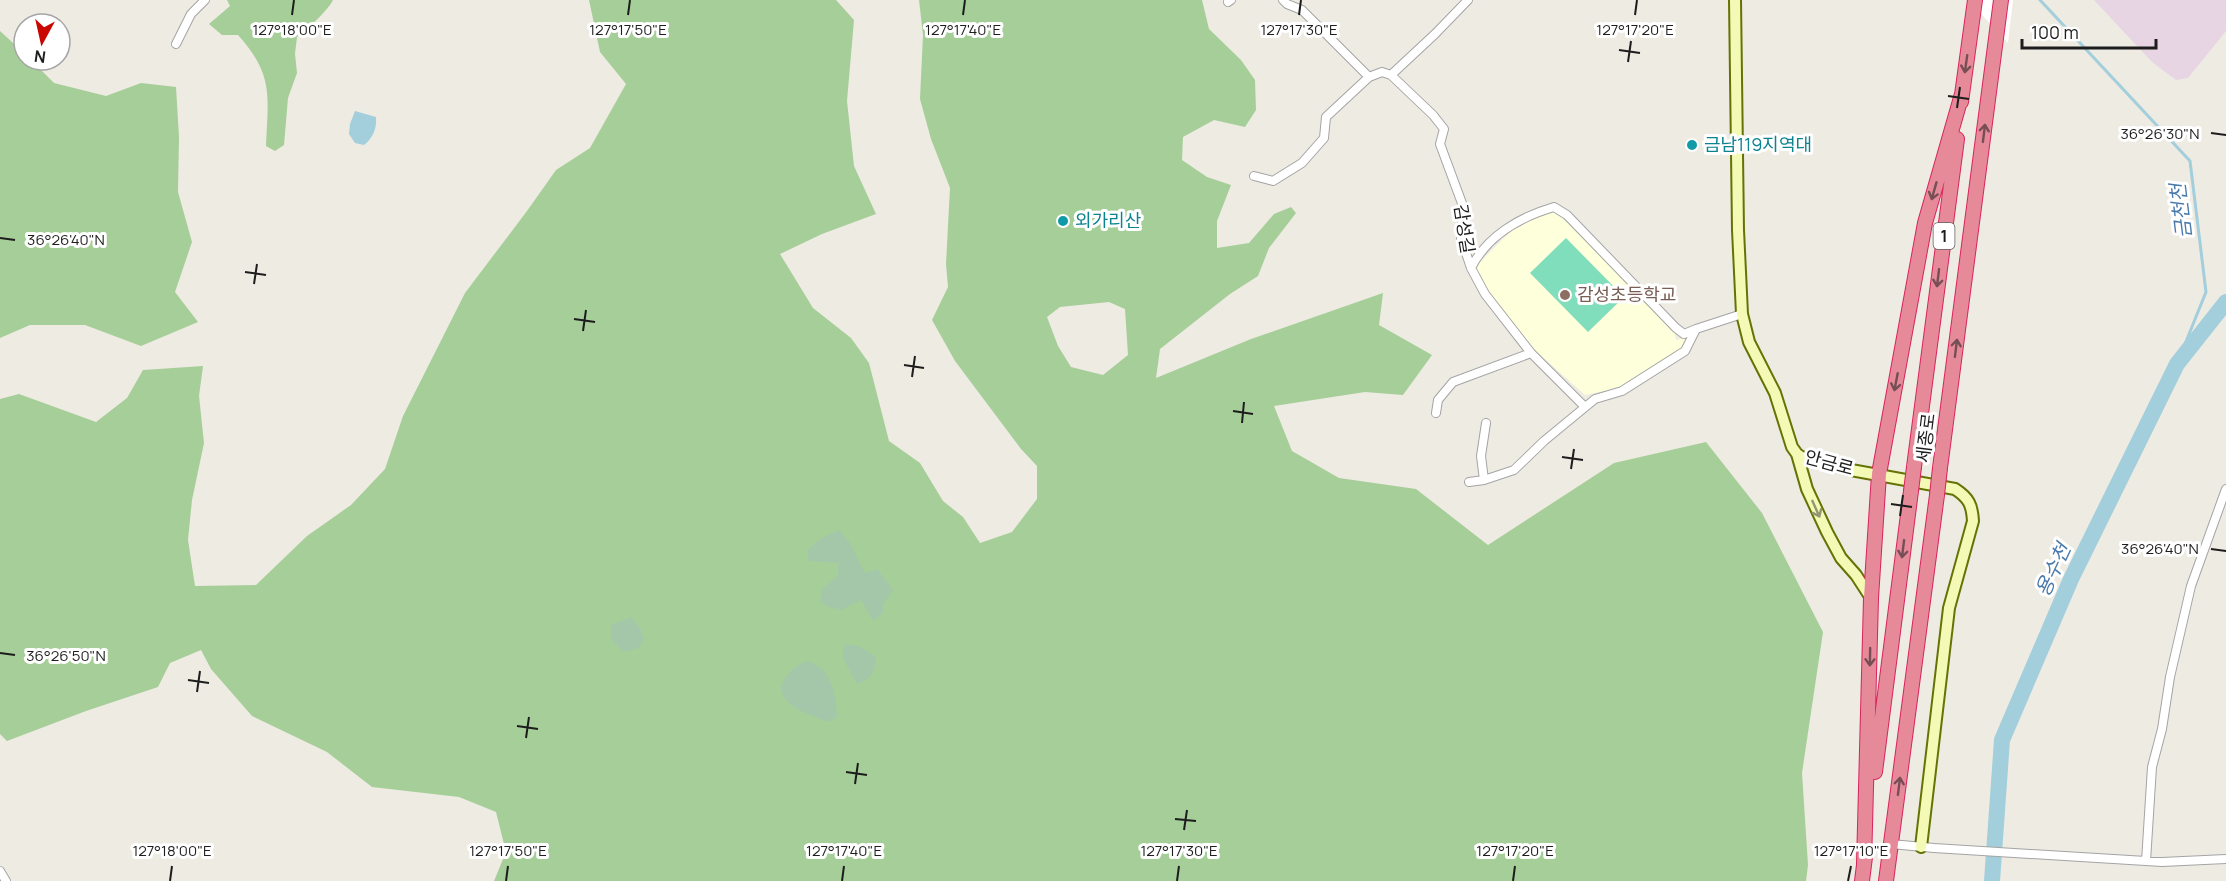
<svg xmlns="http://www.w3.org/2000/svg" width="2226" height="881" viewBox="0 0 2226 881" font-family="Manrope,'Noto Sans KR',sans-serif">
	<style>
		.industrial { fill: #e7d5e3 }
		.education { fill: #feffdb }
		.forest { fill: #a6ce98; fill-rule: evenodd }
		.cemetery { fill: #a4c7aa }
		.pitch { fill: #81debc }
		.water { fill: #a3cedc }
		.pier { fill: #fff }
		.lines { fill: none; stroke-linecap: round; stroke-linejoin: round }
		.stream { stroke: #a3cedc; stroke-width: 3 }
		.river { stroke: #a3cedc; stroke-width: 16 }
		.street-casing { stroke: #a4a4a4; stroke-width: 10 }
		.secondary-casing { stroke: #657305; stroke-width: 14 }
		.highway-casing { stroke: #d8245d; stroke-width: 16 }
		.street { stroke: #fff; stroke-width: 8 }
		.secondary { stroke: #f4f9b6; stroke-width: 10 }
		.highway { stroke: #e68a99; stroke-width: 14 }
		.highway-bridge-casing { stroke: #d8245d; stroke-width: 16; stroke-linecap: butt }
		.highway-bridge { stroke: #e68a99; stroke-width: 14 }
		.oneway { stroke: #774e55 }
		.oneway2 { stroke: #939671 }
		.ticks { fill: none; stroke: #1d1d1d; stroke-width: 2 }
		.culture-dot { fill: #0f9aa8; stroke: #fff; stroke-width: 2 }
		.education-dot { fill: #8d6e63; stroke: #fff; stroke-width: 2 }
		.labels { text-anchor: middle; stroke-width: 6; stroke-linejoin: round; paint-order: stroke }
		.shield { fill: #fff; stroke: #616161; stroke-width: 1.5 }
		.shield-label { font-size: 16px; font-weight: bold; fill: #1d1d1d }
		.culture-label { font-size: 18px; fill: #0d838f; stroke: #fff; text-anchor: start }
		.street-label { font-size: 18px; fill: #1d1d1d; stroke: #fff }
		.education-label { font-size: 18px; fill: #785e54; stroke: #fff; text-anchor: start }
		.water-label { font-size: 20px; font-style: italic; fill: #4a79ac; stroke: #fff }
		.ticks-label { font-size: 15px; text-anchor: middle; fill: #1d1d1d; stroke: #fff; stroke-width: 6; stroke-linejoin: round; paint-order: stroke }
	</style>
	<rect width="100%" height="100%" fill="#eeebe3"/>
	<path class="industrial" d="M2094,0H2226V31L2188,78L2176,80L2152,62Z"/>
	<path class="education" d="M1551,212L1557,213L1674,328L1676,340L1686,338L1687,344L1683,350L1623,387L1585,395L1536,351L1483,287L1474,268L1510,232L1535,218Z"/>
	<path class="forest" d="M227,0H333C327,12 308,28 297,37L295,54L297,73L288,98L284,145L275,151L266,146C268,96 274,75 238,35H222L209,24L230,6Z
		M589,0H836L854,20L847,101L854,166L876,214L822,234L780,254L813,308L851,338L869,363L889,441L920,463L943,501L963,517L980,543L1012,532L1037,499V466L1021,449L955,361L932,320L948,287L946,264L950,188L931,139L920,99L923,35L919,0H1202L1209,29L1241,60L1255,80L1256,110L1245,127L1214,120L1183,137L1182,160L1207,177L1231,185L1217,221V248L1249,243L1274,214L1291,207L1296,213L1269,248L1258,276L1230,294L1160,349L1156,378L1251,339L1383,293L1379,325L1432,355L1403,395L1365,392L1274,406L1292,451L1339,478L1416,489L1488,545L1614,463L1706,442L1762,513L1823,632L1802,773L1808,865L1806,881H494L506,852L496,812L459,797L372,787L327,752L252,716L211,669L201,650L170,663L158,687L86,711L7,741L0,734V399L19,394L96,422L127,398L143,370L203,366L199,396L204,443L192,500L188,540L195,586L256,585L307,536L351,505L385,469L403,416L465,293L527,211L556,170L590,148L626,84L600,52ZM1109,302L1125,309L1128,355L1103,375L1071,367L1058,346L1047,317L1060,307Z
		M0,31L24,53V60H31L54,83L106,96L141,83L176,87L179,137L178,192L192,242L175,292L198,322L141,346L85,325H30L0,338Z"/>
	<path class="cemetery" d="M838,530C852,540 856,558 865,573L877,569L893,590L883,604V613L873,621L861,600L842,610L828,607L820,600L822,589L838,576V563L809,561L807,551L819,540Z
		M631,617L640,628L644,639L639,648L623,652L611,639V625Z
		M846,644L859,646L876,657C875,673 872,678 857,684L844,660L843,649Z
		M806,661C832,667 836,694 837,717L830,722C816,718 797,711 787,701C772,685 792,667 806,661Z"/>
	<path class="pitch" d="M1566,238L1624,297L1588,332L1530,273Z"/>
	<path class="water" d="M355,111L376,117C377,128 373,138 364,145L355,143L349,134L350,124Z"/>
	<path class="pier" d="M1968,0H2013L2008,43L1997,31Z"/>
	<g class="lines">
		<path class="stream" d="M2040,0L2190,161L2206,292L2177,364"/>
		<path class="river" d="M1992,881L2002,740L2071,579L2177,364L2226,302"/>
		<g class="street-casing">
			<path id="street" d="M1283,0L1287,4L1302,10L1369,77L1382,72L1391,75L1433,115L1444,129L1440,144L1463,206L1461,238L1471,268L1485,294L1531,353L1585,407
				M1228,2L1231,0
				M176,44L191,14L205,0
				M1391,75L1435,34L1468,0
				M1254,176L1273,181L1302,163L1324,138L1326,117L1369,77
				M1471,268C1487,236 1520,217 1554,207L1567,215L1676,328L1684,334L1696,329
				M1436,413L1438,400L1453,382L1531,353
				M1484,480L1481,456L1486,423
				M1469,482L1484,480L1514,470L1544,441L1595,399L1622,391L1685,351L1696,329L1742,314
				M1891,844L1934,848L2162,862L2226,859
				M2146,861L2152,767L2162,729L2170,677L2191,586L2226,489
				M0,871L6,881"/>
		</g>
		<g class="secondary-casing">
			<path id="secondary" d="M1735,0L1738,230L1742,314L1749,342L1775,393L1792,447L1797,454L1803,458L1851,470L1955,489C1969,498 1972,505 1973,521L1949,608L1921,847
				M1797,454L1807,489L1827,532L1841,558L1856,575L1871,598"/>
		</g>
		<g class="highway-casing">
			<path id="highway" d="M1961,102L1975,0
				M1914,467L1957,139
				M1940,468L2001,0
				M1875,772L1911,491
				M1864,864L1871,598L1879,474L1925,223L1962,94
				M1862,881L1865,857
				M1886,881L1937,495"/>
		</g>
		<use href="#street" class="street"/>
		<use href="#secondary" class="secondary"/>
		<use href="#highway" class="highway"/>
		<g class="highway-bridge-casing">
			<path id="highway-bridge" d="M1911,491L1914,467
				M1937,495L1940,468"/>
		</g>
		<use href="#highway-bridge" class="highway-bridge"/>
	</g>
	<defs><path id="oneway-shaft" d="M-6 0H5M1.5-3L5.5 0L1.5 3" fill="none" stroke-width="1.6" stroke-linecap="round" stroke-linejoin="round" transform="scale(1.5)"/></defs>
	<g class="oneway">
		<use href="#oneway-shaft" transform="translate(1966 64) rotate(98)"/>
		<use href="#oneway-shaft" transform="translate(1984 133) rotate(-83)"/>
		<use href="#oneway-shaft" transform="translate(1934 191) rotate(106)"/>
		<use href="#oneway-shaft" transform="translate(1938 278) rotate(97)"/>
		<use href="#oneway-shaft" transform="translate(1956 348) rotate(-83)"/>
		<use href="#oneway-shaft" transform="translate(1896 382) rotate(101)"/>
		<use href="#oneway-shaft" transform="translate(1903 549) rotate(97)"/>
		<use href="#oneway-shaft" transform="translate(1870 657) rotate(91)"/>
		<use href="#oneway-shaft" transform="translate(1899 786) rotate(-83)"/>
	</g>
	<use class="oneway2" href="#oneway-shaft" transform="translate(1816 509) rotate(66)"/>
	<path class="ticks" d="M292,15L294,0M628,15L630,0M963,15L965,0M1299,15L1301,0M1635,15L1637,0M1619,50L1640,53M1628,62L1631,41M1948,96L1969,99M1957,108L1960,87M2211,133L2226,135M0,238L15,240M245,272L266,275M254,284L257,264M574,319L595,322M583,331L586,310M904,365L924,368M912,377L915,356M1233,411L1253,414M1242,423L1244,402M1562,457L1583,460M1571,469L1574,449M1891,504L1912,507M1900,516L1903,495M2211,549L2226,551M0,653L15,655M188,680L209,683M197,692L200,671M517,726L538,729M526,738L529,717M846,772L867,775M855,784L858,763M1175,819L1196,821M1184,830L1187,810M170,881L172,866M506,881L508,866M842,881L844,866M1177,881L1179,866M1513,881L1515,866M1848,881L1851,866"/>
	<g class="culture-dot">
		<circle cx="1692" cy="145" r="6"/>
		<circle cx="1063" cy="221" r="6"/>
	</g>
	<circle class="education-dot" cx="1565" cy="295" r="6"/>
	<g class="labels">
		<rect class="shield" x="1933.5" y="223" width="21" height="26" rx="4.5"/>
		<g class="shield-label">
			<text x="1944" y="242">1</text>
		</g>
		<g class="culture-label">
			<text x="1704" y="151">금남119지역대</text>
			<text x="1075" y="227">외가리산</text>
		</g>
		<g class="street-label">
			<text transform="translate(1464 229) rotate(81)" y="6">감성길</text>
			<text transform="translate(1926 438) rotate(-83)" y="6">세종로</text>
			<text transform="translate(1829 463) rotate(15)" y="6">안금로</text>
		</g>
		<g class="education-label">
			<text x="1577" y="301">감성초등학교</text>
		</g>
		<g class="water-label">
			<text transform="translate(2181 211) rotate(-97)" y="7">금천천</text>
			<text transform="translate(2053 570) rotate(-65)" y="7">용수천</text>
		</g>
	</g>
	<g class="ticks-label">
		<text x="292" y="35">127°18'00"E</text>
		<text x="628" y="35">127°17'50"E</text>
		<text x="963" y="35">127°17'40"E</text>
		<text x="1299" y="35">127°17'30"E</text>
		<text x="1635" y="35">127°17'20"E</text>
		<text x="2160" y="139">36°26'30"N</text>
		<text x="66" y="245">36°26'40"N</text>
		<text x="2160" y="554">36°26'40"N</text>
		<text x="66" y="661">36°26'50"N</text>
		<text x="172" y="856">127°18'00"E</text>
		<text x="508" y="856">127°17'50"E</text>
		<text x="844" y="856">127°17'40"E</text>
		<text x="1179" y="856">127°17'30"E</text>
		<text x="1515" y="856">127°17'20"E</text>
		<text x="1851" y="856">127°17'10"E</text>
	</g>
	<g transform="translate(42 42) rotate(188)"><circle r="28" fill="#ffffff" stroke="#a5a5a5" stroke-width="1.5"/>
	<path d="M0-4.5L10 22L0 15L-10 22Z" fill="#ca0601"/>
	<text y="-9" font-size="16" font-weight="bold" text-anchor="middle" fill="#1d1d1d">N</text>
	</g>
	<path d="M2022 39v9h134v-9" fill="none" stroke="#1d1d1d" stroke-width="3"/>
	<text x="2031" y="39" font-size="18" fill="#1d1d1d" stroke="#ffffff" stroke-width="4.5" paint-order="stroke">100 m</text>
</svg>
